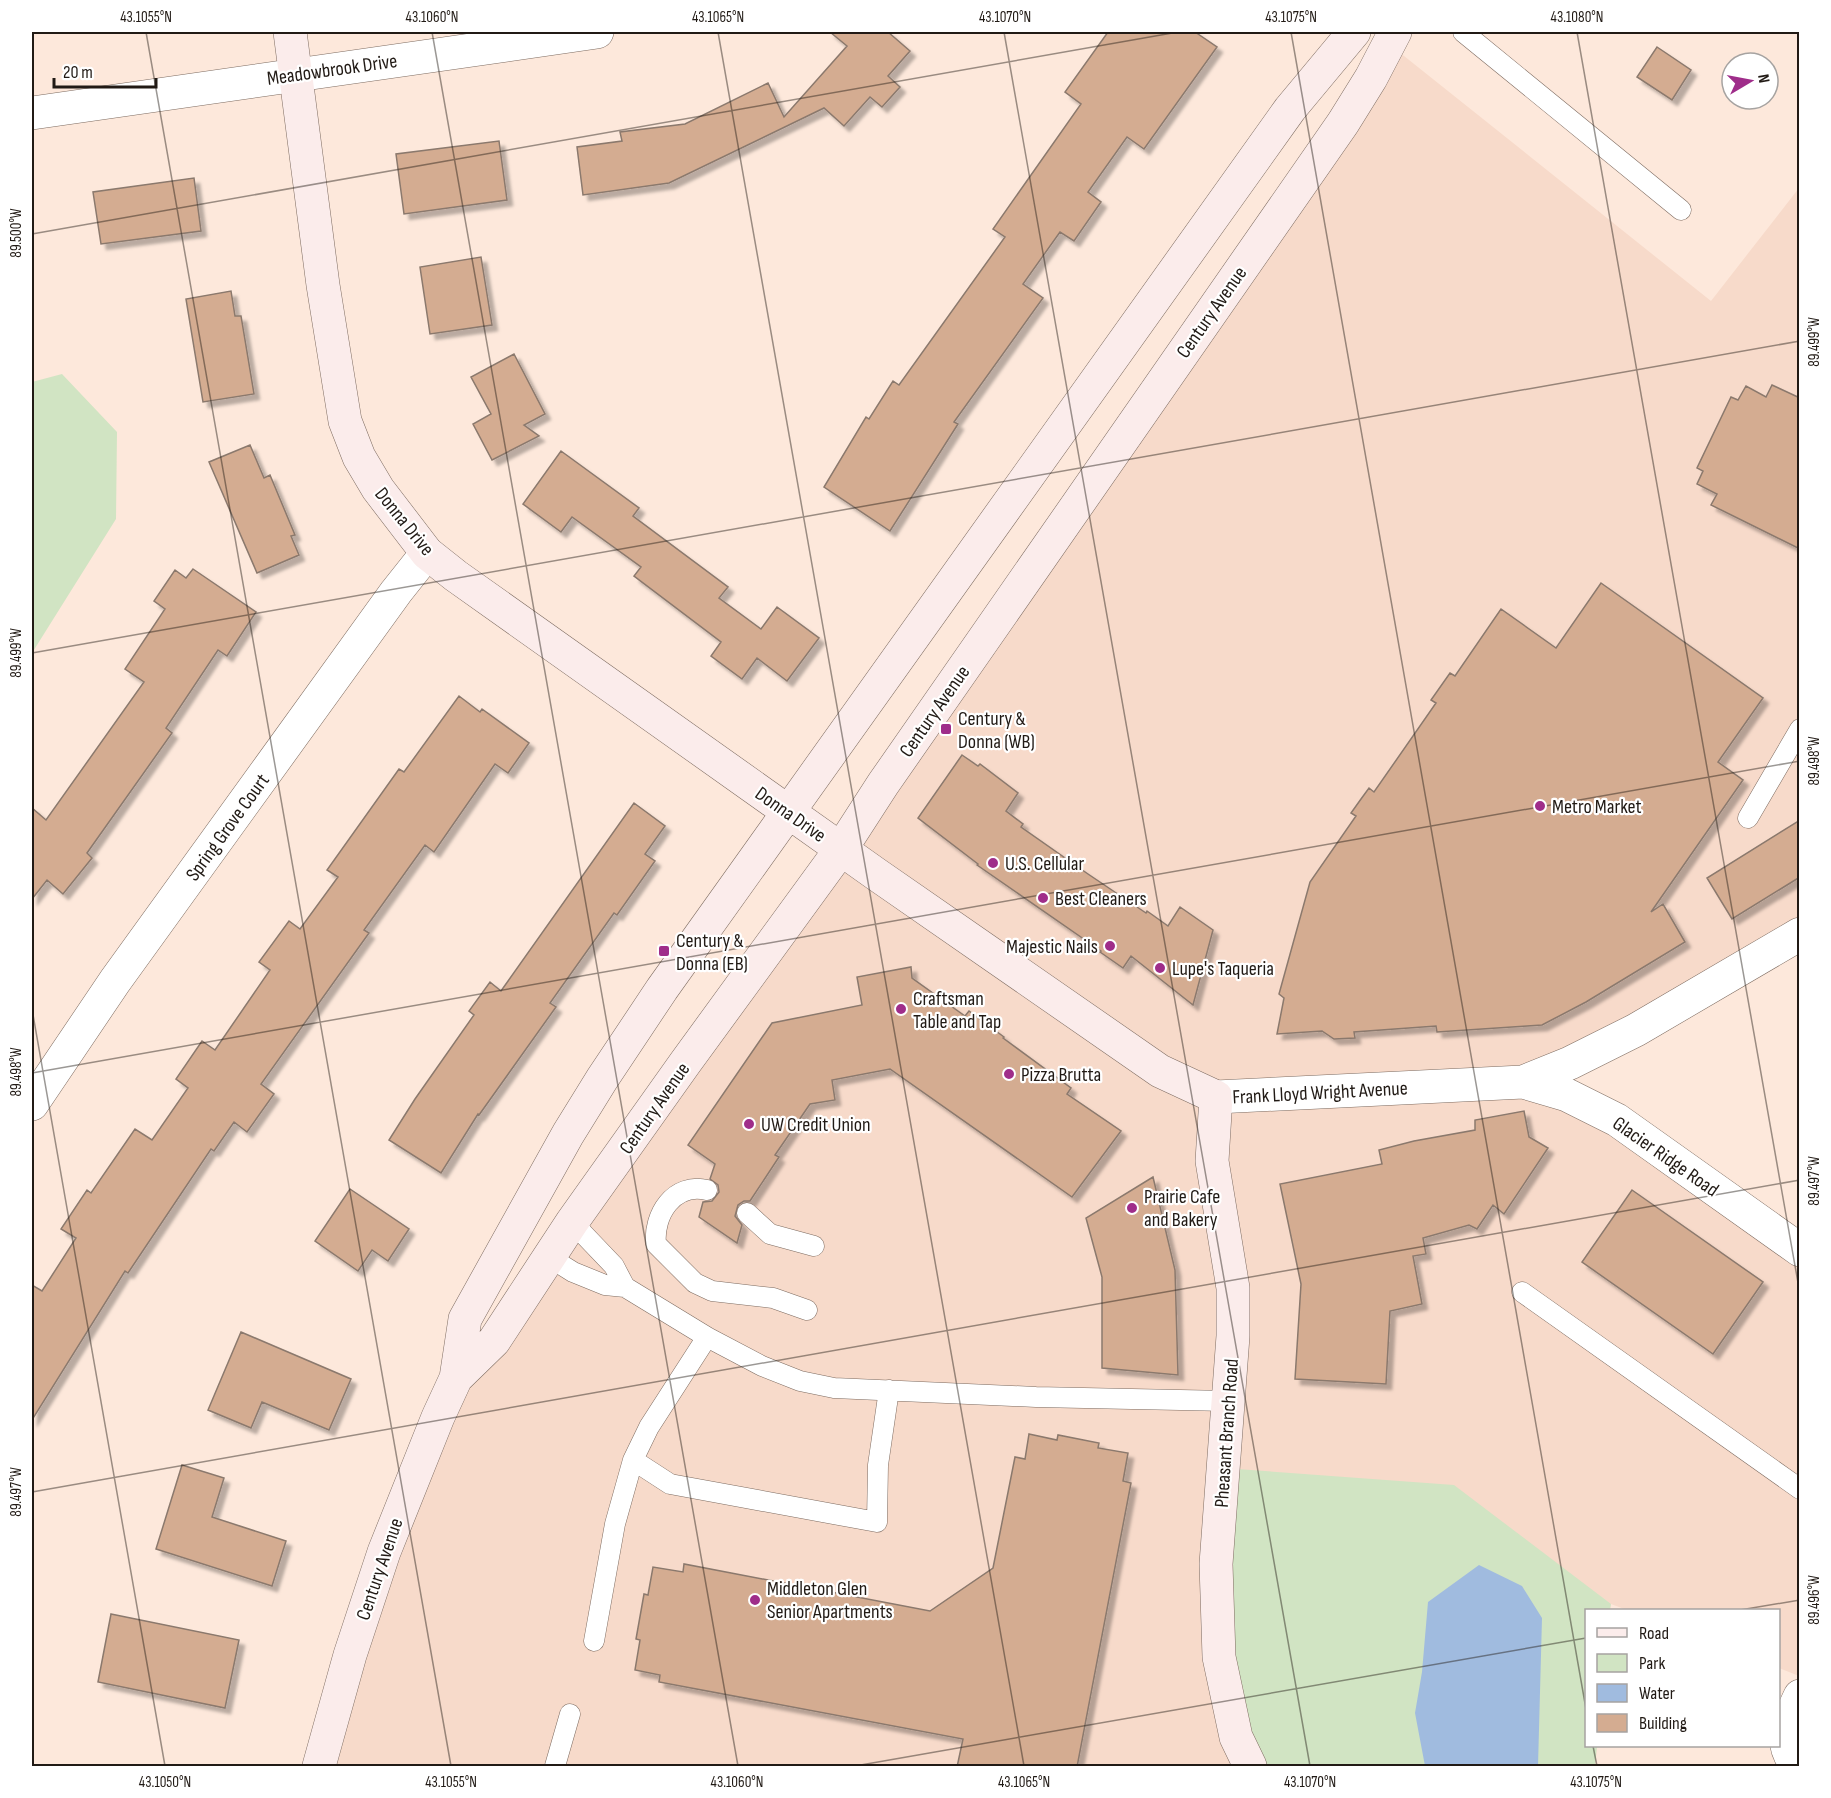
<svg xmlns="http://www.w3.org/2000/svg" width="1831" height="1798" viewBox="0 0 1831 1798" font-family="'Sofia Sans Condensed',sans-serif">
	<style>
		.built { fill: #f7daca }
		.green { fill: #d1e4c3 }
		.water { fill: #a0bbdf }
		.building { fill: #d4ac91; stroke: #8b796d; stroke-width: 1.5; filter: url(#shadow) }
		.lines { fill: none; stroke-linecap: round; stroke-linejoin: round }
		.lane-casing { stroke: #7d6b60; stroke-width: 21 }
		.street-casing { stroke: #7d6b60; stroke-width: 34 }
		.secondary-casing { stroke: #7d6b60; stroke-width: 34 }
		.lane { stroke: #fff; stroke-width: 20 }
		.street { stroke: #fff; stroke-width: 33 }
		.secondary { stroke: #fbeceb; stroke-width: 33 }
		.ticks { fill: none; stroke: #211a15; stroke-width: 1.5; stroke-opacity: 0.45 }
		.poi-dot { fill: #9f2d8a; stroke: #fff; stroke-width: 2 }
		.labels { text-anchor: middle; stroke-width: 4.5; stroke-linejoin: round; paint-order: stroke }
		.street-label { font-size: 20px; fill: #211a15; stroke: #fff }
		.poi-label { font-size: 20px; fill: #211a15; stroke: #fff; text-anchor: start }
		.neatline { fill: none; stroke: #211a15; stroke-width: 2 }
		.ticks-label { font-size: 15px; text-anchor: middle; fill: #211a15 }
	</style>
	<defs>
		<filter id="shadow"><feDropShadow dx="5.5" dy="5.5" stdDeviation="1.5" flood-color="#0004"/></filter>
	</defs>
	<rect width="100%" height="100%" fill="#fde8db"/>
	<path class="built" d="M1389,44L1711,301L1799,188V934L1524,1082L1799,1250V1676L1779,1668L1778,1610H1627L1611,1604L1610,1610H1586V1746H1597L1595,1766H319L438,1417Z"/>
	<path class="green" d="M62,374L117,432L116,519L32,653V382Z
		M1223,1468L1454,1485L1611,1604L1610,1610H1586V1746H1597L1595,1766H1250L1236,1737Z"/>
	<path class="water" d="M1479,1565L1522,1586L1542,1618L1538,1766H1425L1415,1713L1422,1672L1428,1602Z"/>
	<path class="building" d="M830,32H888L910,51L888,76L900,87L882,107L870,97L844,126L824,108L669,183L583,195L577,147L622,141L620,132L685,124L768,83L784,117L847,46Z
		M1108,32H1195L1217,47L1144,149L1127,137L1088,192L1101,202L1074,241L1060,232L1023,284L1043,298L954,422L958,424L890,531L824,487L866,417L869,419L893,381L899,385L1005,237L993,229L1081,104L1065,92Z
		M1657,47L1691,70L1672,100L1637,77Z
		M499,141L507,200L404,214L396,154Z
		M194,178L201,231L101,244L93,192Z
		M481,257L492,325L430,334L420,267Z
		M231,291L235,316H241L254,394L203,402L186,299Z
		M514,354L545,414L524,425L539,436L492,460L473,424L491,414L471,377Z
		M1772,385L1800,398V549L1711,505L1717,494L1697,484L1703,471L1697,468L1731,397L1738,400L1746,386L1766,397Z
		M250,445L264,478L270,475L295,535L291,536L299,555L257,573L209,462Z
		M561,451L639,508L633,516L728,587L719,598L761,629L777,607L819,638L787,681L757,658L742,679L711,656L721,642L634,576L641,567L572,517L561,532L523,504Z
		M193,569L256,612L227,656L218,650L166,728L172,733L87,853L92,858L63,894L47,880L32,899V808L46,820L144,682L125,669L165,609L154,601L175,570L186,578Z
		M1601,583L1763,698L1718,762L1743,780L1651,912L1663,904L1685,942L1586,1002L1542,1025L1437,1032L1436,1026L1354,1032L1355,1038L1334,1039L1322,1031L1277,1034L1284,998L1279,994L1310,882L1356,816L1351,813L1361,799L1369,788L1374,792L1436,703L1431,700L1450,673L1455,676L1501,609L1556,648Z
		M459,696L480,712L482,709L529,743L508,773L495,764L434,852L425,845L364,930L369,933L261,1084L274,1094L247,1132L234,1122L214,1151L211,1149L128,1273L125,1271L32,1420V1285L42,1291L76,1238L61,1229L87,1190L91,1193L135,1129L152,1140L188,1088L176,1079L202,1041L215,1050L270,970L259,962L289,921L300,929L338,877L327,870L399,769L404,772Z
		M962,755L978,766L980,764L1018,793L1006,811L1023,824L1021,827L1088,874L1146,913L1147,911L1168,926L1180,907L1213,930L1193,1005L1131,956L1123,968L1100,952L1101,951L977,865L978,864L918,818Z
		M634,803L665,826L645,854L655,861L617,915L614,913L550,1003L556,1007L479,1115L478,1114L441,1173L389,1140L415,1099L474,1015L469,1011L490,982L501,991Z
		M1800,820V877L1732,919L1707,878Z
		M911,967L912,978L965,1016L969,1011L1004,1037L1003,1038L1071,1088L1067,1094L1121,1131L1072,1197L890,1069L832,1080L835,1100L810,1104L775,1155L779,1157L750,1201H744L738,1205L735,1216L742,1225L737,1243L699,1217L703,1202L712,1201L719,1192L718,1185L710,1179L715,1164L688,1145L772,1023L862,1005L857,977Z
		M1524,1111L1529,1137L1548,1148L1504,1214L1493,1205L1477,1229L1469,1225L1423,1238L1426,1254L1413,1256L1422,1304L1390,1311L1386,1384L1295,1379L1301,1284L1280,1184L1382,1164L1379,1150L1414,1141L1475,1130V1120Z
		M1153,1177L1175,1270L1178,1375L1102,1368V1277L1086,1218Z
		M350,1189L409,1229L388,1261L372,1250L358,1271L315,1241Z
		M1632,1190L1763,1282L1713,1354L1582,1262Z
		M241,1332L351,1379L329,1430L262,1402L251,1428L208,1410Z
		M1029,1434L1057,1440L1058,1435L1099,1443L1098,1448L1128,1453L1123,1481L1131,1483L1077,1767H957L963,1739L659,1682L660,1675L635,1670L640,1640L636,1639L644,1594L648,1595L653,1567L683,1572L684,1564L930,1611L993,1568L1015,1457L1025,1459Z
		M182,1465L224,1478L212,1517L286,1541L272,1586L156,1549Z
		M111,1614L239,1640L225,1708L98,1682Z"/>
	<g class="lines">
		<g class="lane-casing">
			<path id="lane" d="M1463,32L1681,210
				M1748,818L1800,729
				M707,1190C674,1182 653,1215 656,1244L695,1283L712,1291L773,1298L807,1310
				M747,1213L770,1234L814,1246
				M572,1222L614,1266L625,1287
				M549,1257L573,1272L605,1285L625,1287L707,1337L762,1366L800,1381L834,1388L1036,1397L1228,1401
				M1522,1292L1800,1489
				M633,1460L670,1484L877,1522L878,1465L889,1390
				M594,1641L615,1524L633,1460L649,1427L707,1337
				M555,1766L570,1714"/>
		</g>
		<g class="street-casing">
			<path id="street" d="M32,113L597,32
				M1523,1082L1567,1095L1617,1120L1800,1250
				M1216,1097L1523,1082L1570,1063L1636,1030L1800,934
				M32,1104L115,981L396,592L427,553
				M1797,1766C1777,1740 1788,1722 1800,1696"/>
		</g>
		<g class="secondary-casing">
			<path id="secondary" d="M290,32L323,285L345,421L359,457L378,489L427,553L456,576L876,874L1160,1071L1216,1097L1212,1161L1233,1288V1336L1216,1564L1219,1657L1236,1737L1250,1766
				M456,1378L494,1341L572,1222L685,1063L841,849L883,784L1343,123L1371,78L1395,32
				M319,1766L350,1655L384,1552L438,1417L456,1378L465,1319L568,1134L602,1079L662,989L1290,109L1354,32"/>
		</g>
		<use href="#lane" class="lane"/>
		<use href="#street" class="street"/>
		<use href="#secondary" class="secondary"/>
	</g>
	<path class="ticks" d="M146,32L451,1766M432,32L738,1766M718,32L1024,1766M1004,32L1310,1766M1291,32L1586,1709M1577,32L1800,1294M32,234L1178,32M32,653L1800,341M32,1009L165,1766M32,1073L1800,761M32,1492L1800,1180M1740,1610L1800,1600M1593,1746L1597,1766M855,1766L1586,1638"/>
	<g class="poi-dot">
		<rect x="940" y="723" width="12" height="12" rx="3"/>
		<circle cx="1540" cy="806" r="6"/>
		<circle cx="993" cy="863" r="6"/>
		<circle cx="1043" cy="898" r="6"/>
		<circle cx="1110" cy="946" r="6"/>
		<rect x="658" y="945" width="12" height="12" rx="3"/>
		<circle cx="1160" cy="968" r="6"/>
		<circle cx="901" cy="1009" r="6"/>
		<circle cx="1009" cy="1074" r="6"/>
		<circle cx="749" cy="1124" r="6"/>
		<circle cx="1132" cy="1208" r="6"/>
		<circle cx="755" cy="1600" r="6"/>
	</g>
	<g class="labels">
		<g class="street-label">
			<text transform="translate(332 69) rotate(-8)" y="7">Meadowbrook Drive</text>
			<text transform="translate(1211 312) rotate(-55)" y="7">Century Avenue</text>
			<text transform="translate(405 521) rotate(51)" y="7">Donna Drive</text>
			<text transform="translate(934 711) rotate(-55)" y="7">Century Avenue</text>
			<text transform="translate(791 814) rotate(35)" y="7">Donna Drive</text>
			<text transform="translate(227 827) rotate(-54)" y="7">Spring Grove Court</text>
			<text transform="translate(1320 1092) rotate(-3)" y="7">Frank Lloyd Wright Avenue</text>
			<text transform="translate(654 1108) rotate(-55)" y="7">Century Avenue</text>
			<text transform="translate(1666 1156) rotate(35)" y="7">Glacier Ridge Road</text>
			<text transform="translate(1226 1433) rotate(-86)" y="7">Pheasant Branch Road</text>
			<text transform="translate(379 1569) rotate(-71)" y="7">Century Avenue</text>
		</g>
		<g class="poi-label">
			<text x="958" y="725">Century &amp;<tspan x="958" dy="23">Donna (WB)</tspan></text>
			<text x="1552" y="813">Metro Market</text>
			<text x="1005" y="870">U.S. Cellular</text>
			<text x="1055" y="905">Best Cleaners</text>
			<text x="676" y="947">Century &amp;<tspan x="676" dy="23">Donna (EB)</tspan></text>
			<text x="1098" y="953" text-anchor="end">Majestic Nails</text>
			<text x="1172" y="975">Lupe's Taqueria</text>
			<text x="913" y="1005">Craftsman<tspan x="913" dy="23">Table and Tap</tspan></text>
			<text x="1021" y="1081">Pizza Brutta</text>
			<text x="761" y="1131">UW Credit Union</text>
			<text x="1144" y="1203">Prairie Cafe<tspan x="1144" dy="23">and Bakery</tspan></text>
			<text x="767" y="1595">Middleton Glen<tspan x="767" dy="23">Senior Apartments</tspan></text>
		</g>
	</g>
	<rect width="1831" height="1798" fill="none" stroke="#ffffff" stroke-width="66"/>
	<rect x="1585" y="1609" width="195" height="138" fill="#ffffff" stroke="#a6a3a1" stroke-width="1.5"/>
	<rect x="1597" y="1628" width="30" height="9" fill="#fbeceb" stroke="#a6a3a1" stroke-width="1.5"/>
	<text x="1639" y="1639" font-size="18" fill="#211a15">Road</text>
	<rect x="1597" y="1654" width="30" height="18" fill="#d1e4c3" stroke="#a6a3a1" stroke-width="1.5"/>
	<text x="1639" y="1669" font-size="18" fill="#211a15">Park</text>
	<rect x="1597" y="1684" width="30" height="18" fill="#a0bbdf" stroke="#a6a3a1" stroke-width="1.5"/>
	<text x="1639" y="1699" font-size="18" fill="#211a15">Water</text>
	<rect x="1597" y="1714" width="30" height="18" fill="#d4ac91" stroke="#a6a3a1" stroke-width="1.5"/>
	<text x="1639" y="1729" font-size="18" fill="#211a15">Building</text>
	<g transform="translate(1750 81) rotate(80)"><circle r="28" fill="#ffffff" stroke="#a6a3a1" stroke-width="1.5"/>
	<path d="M0-4.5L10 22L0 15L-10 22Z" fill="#9f2d8a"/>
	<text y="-9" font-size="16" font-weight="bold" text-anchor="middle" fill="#211a15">N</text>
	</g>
	<path d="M54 78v9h102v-9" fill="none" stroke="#211a15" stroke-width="3"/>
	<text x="63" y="78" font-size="18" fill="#211a15" stroke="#ffffff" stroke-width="4.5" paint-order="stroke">20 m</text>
	<rect x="33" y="33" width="1765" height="1732" class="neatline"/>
	<g class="ticks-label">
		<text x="146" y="22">43.1055°N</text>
		<text x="432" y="22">43.1060°N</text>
		<text x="718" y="22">43.1065°N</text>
		<text x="1005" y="22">43.1070°N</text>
		<text x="1291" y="22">43.1075°N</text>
		<text x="1577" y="22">43.1080°N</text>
		<text transform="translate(16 233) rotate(-90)" y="5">89.500°W</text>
		<text transform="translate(1814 342) rotate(-90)" y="5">89.499°W</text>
		<text transform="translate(16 653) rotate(-90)" y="5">89.499°W</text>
		<text transform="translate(1814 761) rotate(-90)" y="5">89.498°W</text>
		<text transform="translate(16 1072) rotate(-90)" y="5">89.498°W</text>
		<text transform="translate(1814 1181) rotate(-90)" y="5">89.497°W</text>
		<text transform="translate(16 1492) rotate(-90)" y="5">89.497°W</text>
		<text transform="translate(1814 1600) rotate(-90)" y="5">89.496°W</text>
		<text x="165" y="1787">43.1050°N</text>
		<text x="451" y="1787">43.1055°N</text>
		<text x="737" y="1787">43.1060°N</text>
		<text x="1024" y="1787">43.1065°N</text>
		<text x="1310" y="1787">43.1070°N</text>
		<text x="1596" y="1787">43.1075°N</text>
	</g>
</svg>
